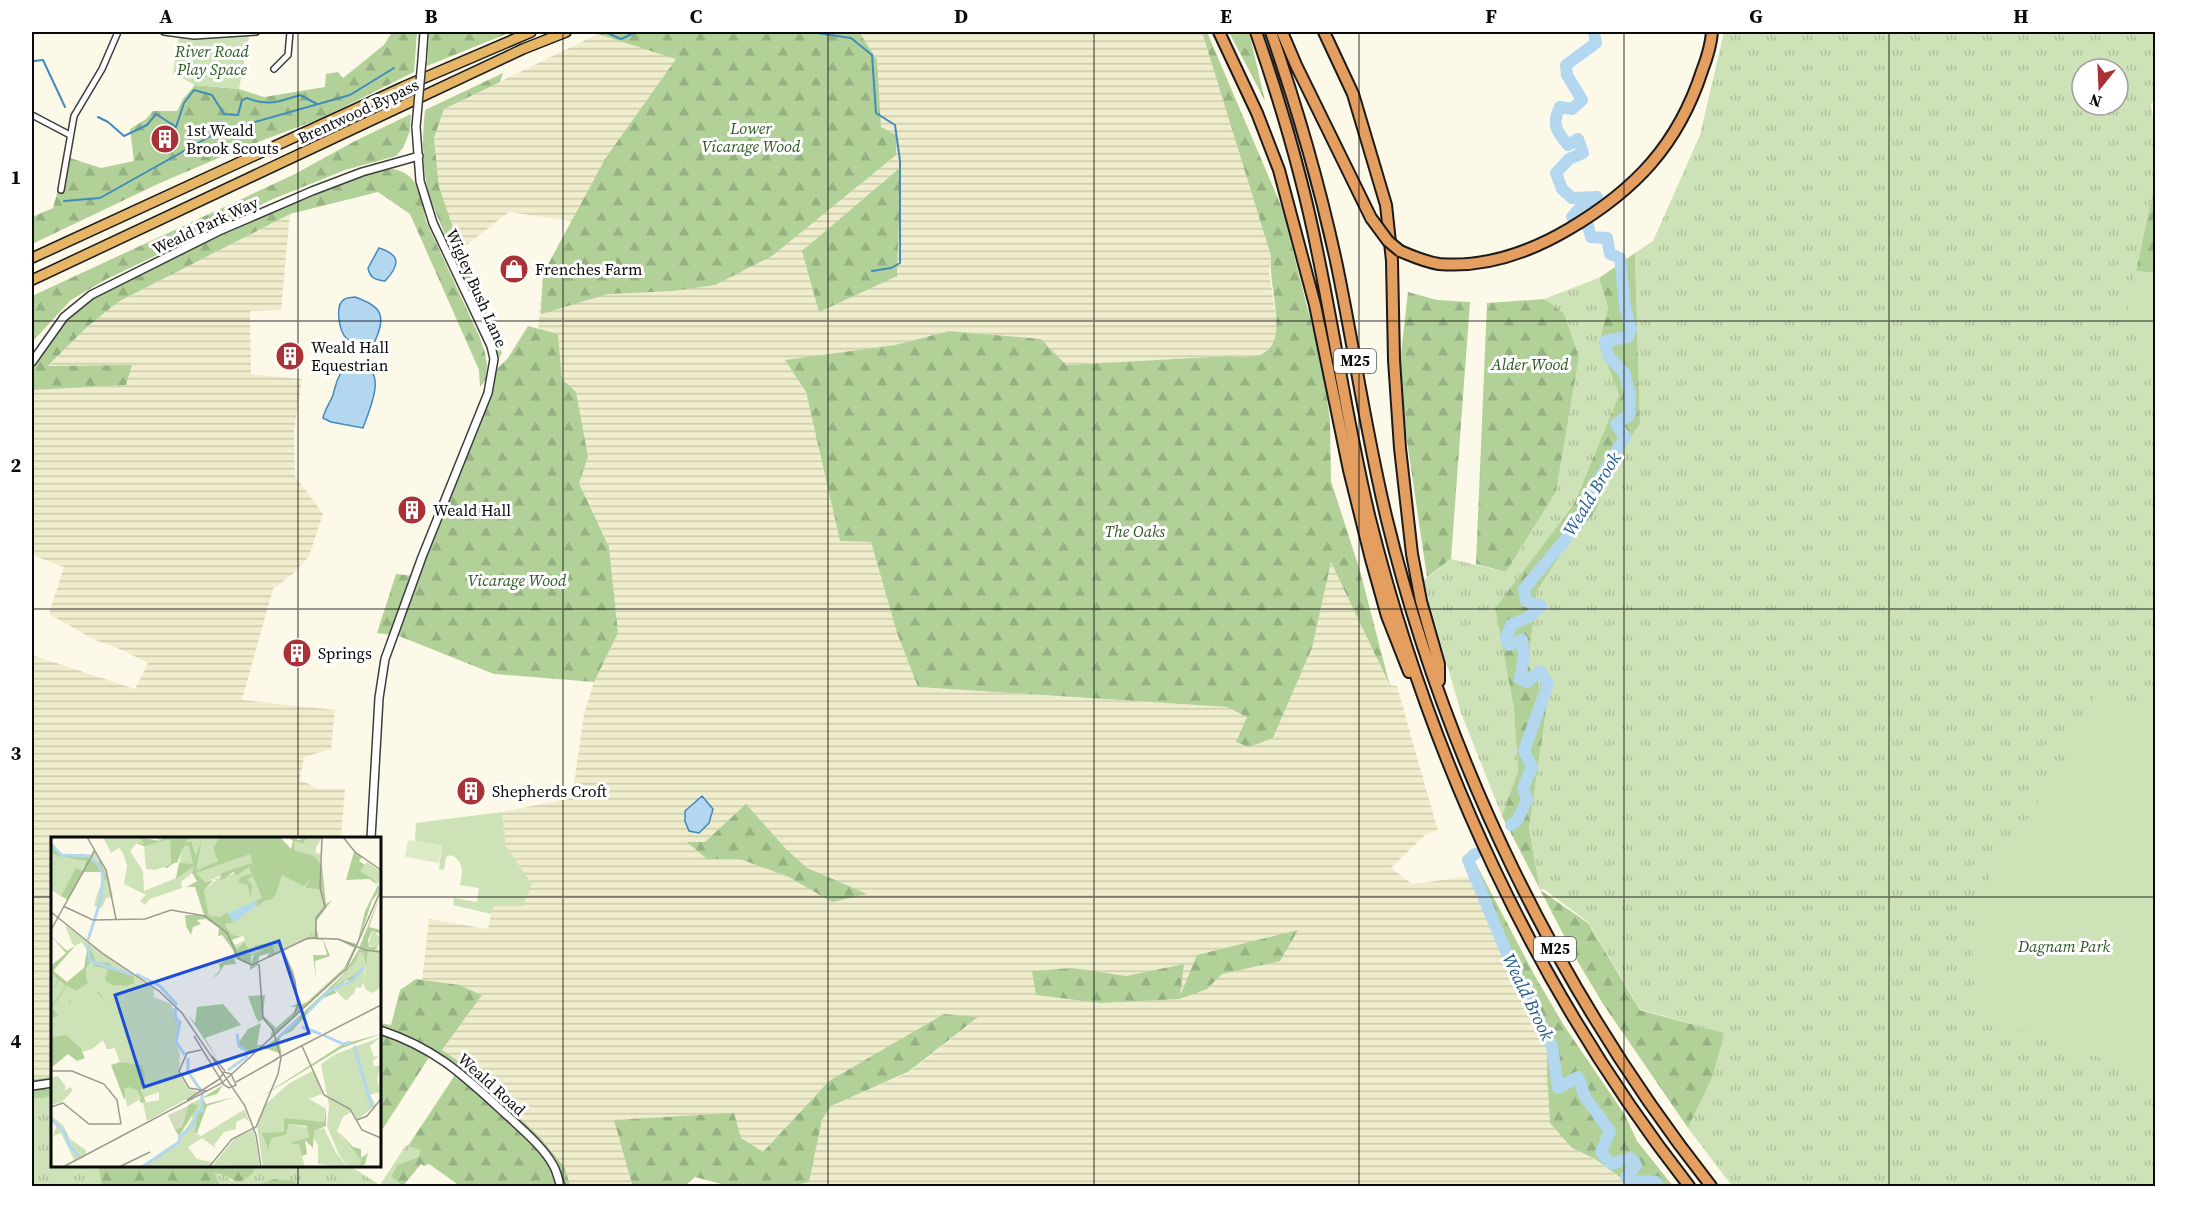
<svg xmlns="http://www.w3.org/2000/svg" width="2187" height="1218" viewBox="0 0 2187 1218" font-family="'Source Serif 4',serif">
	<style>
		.farmland { fill: url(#farmland-rules) }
		.grass { fill: url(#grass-tufts); fill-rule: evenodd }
		.forest { fill: url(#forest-firs) }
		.park { fill: #cde2b7 }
		.pitch { fill: #deebc8 }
		.water { fill: #b3d7ee; stroke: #438abd; stroke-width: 1.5 }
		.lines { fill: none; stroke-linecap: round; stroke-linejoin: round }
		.stream { stroke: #438abd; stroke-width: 2 }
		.river { stroke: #b3d7ee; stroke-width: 12 }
		.minor-casing { stroke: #3d3d3d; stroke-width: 8 }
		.tertiary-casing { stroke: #3d3d3d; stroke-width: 10 }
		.trunk-casing { stroke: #1b1b1b; stroke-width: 12 }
		.motorway-casing { stroke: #1b1b1b; stroke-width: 14 }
		.minor { stroke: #fff; stroke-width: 5 }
		.tertiary { stroke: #fff; stroke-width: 7 }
		.trunk { stroke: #e6b666; stroke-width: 9 }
		.motorway { stroke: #e49f60; stroke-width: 10 }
		.tertiary-bridge-casing { stroke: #3d3d3d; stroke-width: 10; stroke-linecap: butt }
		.motorway-bridge-casing { stroke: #1b1b1b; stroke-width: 14; stroke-linecap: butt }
		.tertiary-bridge { stroke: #fff; stroke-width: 7 }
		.motorway-bridge { stroke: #e49f60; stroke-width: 10 }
		.grid { fill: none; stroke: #0a0a0a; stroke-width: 1.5; stroke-opacity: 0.55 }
		.labels { text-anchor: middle; stroke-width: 6; stroke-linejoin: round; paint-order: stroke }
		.shield { fill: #fff; stroke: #545454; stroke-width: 1.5 }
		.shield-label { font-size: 15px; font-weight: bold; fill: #0a0a0a }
		.park-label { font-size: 16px; font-style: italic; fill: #2d5922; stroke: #fff }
		.street-label { font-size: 16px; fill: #0a0a0a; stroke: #fff }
		.poi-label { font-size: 16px; fill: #0a0a0a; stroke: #fff; text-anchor: start }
		.water-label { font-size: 18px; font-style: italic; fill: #225c8c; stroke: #fff }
		.inset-river { fill: none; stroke: #b3d7ee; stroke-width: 3 }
		.inset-road { fill: none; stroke: #9c9990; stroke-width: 1.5 }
		.view { fill: #1d4ed8; fill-opacity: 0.15; stroke: #1d4ed8; stroke-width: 3 }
		.inset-edge { fill: none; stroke: #0a0a0a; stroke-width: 3 }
		.neatline { fill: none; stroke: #0a0a0a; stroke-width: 2 }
		.grid-label { font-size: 20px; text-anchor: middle; font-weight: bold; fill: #0a0a0a }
	</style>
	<defs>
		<pattern id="farmland-rules" width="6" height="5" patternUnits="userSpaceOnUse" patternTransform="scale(1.5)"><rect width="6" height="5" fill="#efedcc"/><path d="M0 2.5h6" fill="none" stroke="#cccaae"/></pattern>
		<pattern id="grass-tufts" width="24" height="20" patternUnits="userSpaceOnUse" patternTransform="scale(1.5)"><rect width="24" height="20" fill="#cde2b7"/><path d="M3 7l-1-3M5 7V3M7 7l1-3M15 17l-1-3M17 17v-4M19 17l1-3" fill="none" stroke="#afc19c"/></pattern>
		<pattern id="forest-firs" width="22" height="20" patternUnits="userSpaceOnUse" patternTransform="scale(1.5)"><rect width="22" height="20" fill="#b1d198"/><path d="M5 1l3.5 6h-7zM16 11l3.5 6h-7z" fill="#97b282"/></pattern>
	</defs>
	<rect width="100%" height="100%" fill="#fdf9e9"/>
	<path class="farmland" d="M609,32H1202L1271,256L1269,272L1277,324L1276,336L1272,348L1260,356L1246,359L1230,356L1065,365L1041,339L949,331L895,345L786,361L806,392L840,541L871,542L897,633L918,687L1227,707L1247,717L1246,746L1273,738L1312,648L1331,561L1389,685L1397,686L1438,831L1426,834L1391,868L1412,884L1472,876L1507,961L1547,1039V1073L1572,1148L1594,1159L1632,1186H792L809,1182L822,1120L831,1106L908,1073L977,1018L829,1081L763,1152L741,1138L615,1120L632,1184L629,1186H570L565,1168L542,1139L463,1064L442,1050L482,995L422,980L429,919L488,929L493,906L532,884L506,846L502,812L572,798L584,714L594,682L618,633L609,547L579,482L588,457L562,379L558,334L538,329L543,274L571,221L509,212L460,250L439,187L434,138L444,109L598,34Z
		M290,214L281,310L250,311L251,374L302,379L294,430L295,476L323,514L309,556L293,574L273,589L242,700L335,710L331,749L304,757L300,780L319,789H345L341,838H52V1077L32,1079V655L135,689L148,663L122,650L95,640L49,614L64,567L32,555V397L33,390L125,385L131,366L48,367L87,327L118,302Z"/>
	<path class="grass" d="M1724,32H2155V100L2151,104L2155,134V182L2136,271L2156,273L2155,1186H1732L1688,1128L1713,1076L1723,1033L1640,1009L1588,922L1544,889L1540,890L1529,829L1547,704L1528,663L1537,591L1570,540L1596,511L1615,458L1640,424L1635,253L1653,241L1700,135ZM2082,69H2118V105H2082Z
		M1599,278L1608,307L1599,344L1619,395L1574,504L1495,608L1514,709L1518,771L1502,816L1461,713L1423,581L1451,559L1506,572L1556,492L1579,357L1564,313L1544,299Z
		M52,1097V1166H98L102,1186H32V1099Z
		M406,1145L421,1150L418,1157L397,1165L391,1175L403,1186H307L293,1181L256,1186H220L215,1173H223L232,1181L251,1175L257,1166H354L353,1168L380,1185Z"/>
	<path class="forest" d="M392,32H417L414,72L322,118L242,148L160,183L32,244V217L53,208L67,157L101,168L134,161L130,129L146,119L153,111H177L183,99L195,85L239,89L264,97L325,87L326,74L338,72L343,78L384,45Z
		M429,32H511L427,66Z
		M610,32H859L877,60L881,127L896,135V155L772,256L715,285L673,291L608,294L541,314L543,274L605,159L676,59L598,34Z
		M1202,32H1207L1282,208L1323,369L1330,421L1331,481L1360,571L1390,686L1331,562L1312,648L1273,738L1249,747L1236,742L1247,717L1227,707L918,687L897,633L871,542L840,541L806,392L785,360L895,345L949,331L1041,339L1066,365L1230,356C1303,368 1267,297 1271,256Z
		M1229,32H1249L1265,101Z
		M503,73L500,82L444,109L434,138L439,187L467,268L502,353L497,361L429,196C422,167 422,140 425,110Z
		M411,114L410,131L403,148L396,156L345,170L273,199L105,280L71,300L32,342V296L293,175L355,141Z
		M901,167L897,276L819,312L802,251Z
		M389,168C420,173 421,195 426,221L480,338L485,353L487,365L486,379L480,387L479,370L410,214L378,192L290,214L118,302L87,327L48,366L132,365L126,385L33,390L32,397V371L35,361L51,339L72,315L86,303L131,278L301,198L338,183Z
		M2155,182V273L2136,271Z
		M1635,253L1640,424L1615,458L1596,511L1570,540L1537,591L1528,663L1547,704L1529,829L1540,890L1588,923L1640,1010L1724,1033L1713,1076L1688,1128L1603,1004L1575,957L1502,816L1518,771L1514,709L1495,608L1574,504L1619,395L1599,344L1608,307L1599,278Z
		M1408,292L1437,300L1470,302L1451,559L1427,577L1406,434L1400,362Z
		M1544,299L1564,313L1579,357L1556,492L1506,572L1476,564L1487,303Z
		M528,326L558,334L562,379L576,392L588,457L579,483L609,547L618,633L594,682L494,674L399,636L377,633L396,574L415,576L492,374L508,358Z
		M746,804L787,850L807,868L867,894L832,902L789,877L740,859H707L687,842H705Z
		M1474,860L1536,978L1565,1027L1625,1115L1637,1141L1673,1186H1632L1595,1159L1572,1148L1550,1123L1547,1073V1039L1507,961L1472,876Z
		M1298,930L1280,961L1222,974L1207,989L1179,999L1100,1003L1036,995L1032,971L1072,968L1126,976L1184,964L1180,996L1197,955Z
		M416,979L459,985L482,995L442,1050L463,1064L540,1137L565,1168L570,1186H460L429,1164L424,1166L421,1164L403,1186L391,1176L397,1165L418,1157L421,1150L408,1146L455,1075L443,1064L430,1056L382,1130L380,1129V1023L391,1025L400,990Z
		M944,1014L978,1017L908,1072L831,1106L822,1120L809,1182L792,1186H729L695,1177L685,1186H629L632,1184L614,1120L734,1113L741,1138L763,1152L829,1081Z
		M52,1077V1097L32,1099V1079Z
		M98,1166H257L251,1175L241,1182C230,1181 226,1173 215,1173L220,1186H102Z
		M274,1179L293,1181L307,1186H256Z"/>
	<path class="park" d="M176,32H250L239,89L195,85L173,73L179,34Z
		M2136,271L2155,273V392L2127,312Z
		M2096,693L2155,711V1085L2136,1069L2052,1042L2027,1030L2008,1029L1980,1023L1972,962L1979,894L2060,768Z
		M502,812L506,846L532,884L523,906H494L491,914L453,905L454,898L477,902L479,888L460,885C463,872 464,861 451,855L446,857L444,870L439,869L442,846L415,841L416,823Z"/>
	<path class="pitch" d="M408,840L442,846L439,863L405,857Z"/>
	<path class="water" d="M379,248C402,255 399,266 385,281C375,280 370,278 368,268Z
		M355,297C381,306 387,315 375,341C365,344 354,345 347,339C339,332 334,304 345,299C348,297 352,298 355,297Z
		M354,363C391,367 370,407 363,428L331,422L323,418C325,409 330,403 333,395C337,380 339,369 354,363Z
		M702,796L713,809L709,823L699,833L689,831L685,821V811Z"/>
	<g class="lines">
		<path class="stream" d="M605,32L621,39L636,32
			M817,33L851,38L872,55L876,113L895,125L900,161V263L891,268L872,271
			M32,58L34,61L43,60L65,107
			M98,117L108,122L124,136L147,125L156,114L176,127L184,103L194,90L212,95L224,114L238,115L242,100L247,98C268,107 280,101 300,95L317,104
			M64,201L100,198L216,133L350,95L394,68"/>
		<path class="river" d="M1511,825L1517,821L1527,800L1523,788L1532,767L1524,751L1548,684L1540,671L1527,682L1520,679L1524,655L1522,640L1509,645L1506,638L1511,625L1529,617L1541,606L1526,601L1524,589L1578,524L1595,486L1625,437L1616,424L1629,415L1630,394L1624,372L1608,356L1605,341L1628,337L1631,329L1625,307L1620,258L1610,254L1607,238L1591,237L1588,226L1572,217L1579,209H1594L1597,197L1572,198L1562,189L1556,173L1569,159L1583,153L1578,139L1568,145C1557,132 1551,124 1560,107L1572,109L1582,100L1567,75L1566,65L1596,43L1594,32
			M1475,854L1468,860L1515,973L1552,1046L1558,1088L1578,1077L1585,1097L1610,1131L1601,1152L1611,1164L1631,1158L1636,1165L1626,1177L1632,1181L1656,1182L1658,1186"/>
		<g class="minor-casing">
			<path id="minor" d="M164,32L194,36L256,32
				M274,69L288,55L290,32
				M32,115L70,135
				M61,190L74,116L102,69L118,32"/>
		</g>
		<g class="tertiary-casing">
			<path id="tertiary" d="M422,60L424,32
				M32,362L64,317L91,295L219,231L312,191L362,172L419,156
				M371,838L379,698L385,659L422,557L488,393L494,359L491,346L433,223L420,181L416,127
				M380,1030C438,1049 465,1077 509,1117C523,1130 544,1148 553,1165C557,1171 558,1180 561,1186
				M32,1086L52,1083"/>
		</g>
		<g class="trunk-casing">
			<path id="trunk" d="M32,258L403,87L531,32
				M32,280L523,49L566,32"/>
		</g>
		<g class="motorway-casing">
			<path id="motorway" d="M1219,32L1257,113L1279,170L1315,305L1349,470L1371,559L1387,616L1409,672
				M1256,32C1281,104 1303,179 1318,255C1336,342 1349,432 1370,519C1430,760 1536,990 1689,1186
				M1271,32C1297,107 1319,183 1336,261C1354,347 1366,434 1387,520C1445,759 1559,993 1711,1186
				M1282,32L1296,65L1371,218
				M1324,32L1353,94L1386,205L1392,261L1394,360L1400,448L1412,554L1421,601L1439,664V681
				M1400,251C1412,256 1425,262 1439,264C1486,268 1530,252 1569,229C1635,190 1678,145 1702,71C1707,58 1711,46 1712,32"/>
		</g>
		<use href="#minor" class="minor"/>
		<use href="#tertiary" class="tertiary"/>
		<use href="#trunk" class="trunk"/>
		<use href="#motorway" class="motorway"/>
		<g class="tertiary-bridge-casing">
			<path id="tertiary-bridge" d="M416,127L422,60"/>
		</g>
		<g class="motorway-bridge-casing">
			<path id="motorway-bridge" d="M1371,218L1388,241L1400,251"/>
		</g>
		<use href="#tertiary-bridge" class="tertiary-bridge"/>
		<use href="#motorway-bridge" class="motorway-bridge"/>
	</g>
	<path class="grid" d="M298,32V838M563,32V1186M828,32V1186M1094,32V1186M1359,32V1186M1624,32V1186M1889,32V1186M32,321H2156M32,609H2156M32,897H52M380,897H2156M298,1166V1186"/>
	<defs>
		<g id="building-disc" transform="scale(1.5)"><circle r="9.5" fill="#a93236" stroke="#fff"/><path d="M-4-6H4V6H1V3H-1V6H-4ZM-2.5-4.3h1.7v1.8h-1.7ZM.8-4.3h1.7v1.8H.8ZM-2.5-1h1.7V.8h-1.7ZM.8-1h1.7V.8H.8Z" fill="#fff"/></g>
		<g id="shop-disc" transform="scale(1.5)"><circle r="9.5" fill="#a93236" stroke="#fff"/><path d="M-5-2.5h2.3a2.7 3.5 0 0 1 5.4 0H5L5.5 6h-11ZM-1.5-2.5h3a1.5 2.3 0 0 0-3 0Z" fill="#fff"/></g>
	</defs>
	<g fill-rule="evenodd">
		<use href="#building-disc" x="165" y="139"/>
		<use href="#shop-disc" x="514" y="269"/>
		<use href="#building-disc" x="290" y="356"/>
		<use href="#building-disc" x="412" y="510"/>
		<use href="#building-disc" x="297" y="653"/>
		<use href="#building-disc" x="471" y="791"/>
	</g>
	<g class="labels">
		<g class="shield">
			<rect x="1334" y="349" width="42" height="24" rx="4.5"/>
			<rect x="1534" y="937" width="42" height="24" rx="4.5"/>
		</g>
		<g class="shield-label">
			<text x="1355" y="366">M25</text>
			<text x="1555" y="954">M25</text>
		</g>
		<g class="park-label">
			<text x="212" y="57">River Road<tspan x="212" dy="18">Play Space</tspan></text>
			<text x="751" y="134">Lower<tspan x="751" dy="18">Vicarage Wood</tspan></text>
			<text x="1530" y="370">Alder Wood</text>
			<text x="1135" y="537">The Oaks</text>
			<text x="517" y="586">Vicarage Wood</text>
			<text x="2064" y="952">Dagnam Park</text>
		</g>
		<g class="street-label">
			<text transform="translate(358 111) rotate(-25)" y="6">Brentwood Bypass</text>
			<text transform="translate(205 225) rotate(-25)" y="6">Weald Park Way</text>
			<text transform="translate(477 288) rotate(66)" y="6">Wigley Bush Lane</text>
			<text transform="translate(492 1084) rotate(42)" y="6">Weald Road</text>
		</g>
		<g class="poi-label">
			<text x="186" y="136">1st Weald<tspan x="186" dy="18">Brook Scouts</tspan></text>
			<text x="535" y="275">Frenches Farm</text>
			<text x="311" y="353">Weald Hall<tspan x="311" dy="18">Equestrian</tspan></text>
			<text x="433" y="516">Weald Hall</text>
			<text x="318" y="659">Springs</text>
			<text x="492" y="797">Shepherds Croft</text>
		</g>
		<g class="water-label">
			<text transform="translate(1592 494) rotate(-59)" y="6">Weald Brook</text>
			<text transform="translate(1528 997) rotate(64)" y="6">Weald Brook</text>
		</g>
	</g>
	<g transform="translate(51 837)">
		<rect width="330" height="330" fill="#fdf9e9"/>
		<path d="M52,0H89L101,6L108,4L105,0L119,2L120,27L105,33L95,32L93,9L86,6L79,14L92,34L93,54L125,41L134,0H169L167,23L160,30L199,16L201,26L154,45L141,36L130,45L131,51L99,62L94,68L89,64L95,58L73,47L76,29L72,16L68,11L60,16ZM239,0H271L265,11V16L270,17L269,29L262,19L243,14L244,4L252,7L255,3ZM0,8L1,16L6,19L35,24L32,34L25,32L10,59L0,53ZM43,12L56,33L62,60L55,61L51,71L43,69L47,54L56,41L51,27L39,19ZM199,30L211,61L205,63L208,65L259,42L256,50L267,79L264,96L227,103L232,113L223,116L221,109L204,108L202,111L213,113L198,120L192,105L186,113L184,108L194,103L192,99L181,98L172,86L168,88L162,79H158L153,54L162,45ZM14,88L103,152V160L120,167L128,189L124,204L129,217L128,236L137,252L148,255L96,284L92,266L108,263V255L91,261L90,246L75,226L69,225L64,211L56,212L52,203L41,212L23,217L0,198V132L16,145L33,131L38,118L31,105L24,109L21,106ZM308,115L312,116L314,129L312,146L306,145L304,155L295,164L283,152L305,142L306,137L282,150ZM285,217L284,224L307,246L311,258L312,268L292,280L286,294L310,323V330L297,329L288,318L276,289L278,268L270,227ZM263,233L271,257L258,262L274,271L273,285L233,282V295L212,297L218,310L221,301L235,298L238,287L259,291L258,300L238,306L248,308L254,330H212L206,289L213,269L237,247ZM151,261L152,270L142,283L145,288L143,295L150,299L194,272L198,285L194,281L185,285V292L173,295L163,308L166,312L151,301L137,310L146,322L161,325L158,330H89L127,305L141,282V266ZM273,291L285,316L297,330L267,327V308L261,299L263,294ZM203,293L209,330L162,328L184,301Z" fill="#cde2b7"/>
		<path d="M89,0L108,4L114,0L139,1L133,6L140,4L145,19L151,2L145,34L167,24L162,11L169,0H229L240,12L242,4L238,0L248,3L257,0L252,7L244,4L243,13L263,19L271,29L275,67L281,63L264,86L268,101L289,102L306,107L314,74L327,48L318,42L295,43L303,15L301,12L311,20L308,24L314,28L310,34L322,41L328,33L317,24L330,34L322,41L330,52L321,64L306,110L294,105L306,111L295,130L288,138L224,198L222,193L223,198L219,203L221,193L212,182L208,185L205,181L197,159L214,158L212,178L225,191L244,174L245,170H239L246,167L245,159L249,168L256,165L293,131L303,111L288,103L272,102L279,119L264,124L265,143L262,118H276L272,103L262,102L249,104L233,114L243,136L244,147L231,115L215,122L218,116L208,119L207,128L199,133V128L183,121L185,127L173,128L169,135L160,143L169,133L168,127L183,118L182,113L171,98L167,99L168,91L155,82L146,83L150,87L142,90L140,98L135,89L134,78H153L144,50H136L146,44L141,36L143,29L125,42L128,26L142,27L138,8L133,9L126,26H123L116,31L113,30L120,27L119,2L93,9L85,6L93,7ZM199,17L201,26L171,36L169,41L154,45L145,36ZM198,30L201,37L190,40L187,46L196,47L200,60L201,48L196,43L202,39L211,61L205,63L206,70L215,63L226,69L232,70L223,63L234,44L238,50L252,49L259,43L251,55L254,58L265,54L268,58L259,63L269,70H256L268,75H261L254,81L257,85L251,91L253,94L241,101L240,108L224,116L221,106L204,108L202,113H213L203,117L200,127V117L191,116L199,114L193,105L186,112L181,103L191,99L181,98L175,90V86H182L176,75L170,80L158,79L153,54L162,43L173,42L182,35L186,38ZM0,5L12,18L32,17L46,25L49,23L56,41L51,47L50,35H33L17,63L10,59L25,31L32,34L35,24L6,19L1,16ZM330,56L318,90L330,93V97L321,94L317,103L318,110L325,109L321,104L323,100L327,107L318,126L330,120V124L315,131L312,116L308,115L304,125L282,150L306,136L303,145L296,143L283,152L285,156L270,162L241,194L230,199L228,205L231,217L213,211L224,202L227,210L225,201L293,137L308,112L316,114L308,111ZM0,99L16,114L24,109L2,134L16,145L33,131L37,107L45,125L59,126L62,133L83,139V146L76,149L61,148L54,143L57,132L43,129L41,123L35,131V142L43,155H48L54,164L84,167L86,172L83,195L17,166L28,155L16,149L1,171L25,201L34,221L26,224L17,217L0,231V170L15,149L8,143L0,157L7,142L0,135V129L15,116ZM172,167L190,188L154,201L169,226L137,178L144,186L146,170ZM210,186L206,208H212L196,217L187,206L197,192ZM330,197L291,211L197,268L292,207ZM69,225L91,228L94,241L90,254L95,265L90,266L84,252L73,262L60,228ZM172,248L166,257L152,261L155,267L184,260L156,269L146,296L143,295L145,288L142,283L152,270L151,261ZM141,266L147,269L128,299L124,293L133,284L136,269ZM275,268V289L263,294L262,311L254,303L256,317L251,319L248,308L238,306L258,300L256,289L238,287L235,298L221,301L217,312L211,296L233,295V281L273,285ZM286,293L302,310L310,312V321L317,316L314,327L309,330L310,323Z" fill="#b1d198" fill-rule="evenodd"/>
		<path d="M137,269L131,290L124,293L117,278Z" fill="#d1dbbe"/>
		<path d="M316,25L330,35L329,47L309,34ZM231,38L256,51L269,52L274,70L265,81L263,101L260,96V101L232,112L227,103L236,98L225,100L222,106L212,64L221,62L225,57ZM322,93L330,102L326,112L330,115V150L322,156L315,153L312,146L310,151L305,150L306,145L312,146L317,114H325V110L317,108ZM37,146L54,164L84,167L87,177L83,195L69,199L91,228L69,225L64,211L56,212L52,203L33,214L15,198L1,200L0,182L15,174L26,153ZM330,200L319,209L323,220L329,218L322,224L323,229H330L326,241L329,255L319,258L325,268L306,283L301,274L312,268L311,258L307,246L284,224L285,217ZM7,239L15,250L13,254L19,250L22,253L11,265L0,268V241ZM78,250L86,253L91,261L76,270L73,251ZM0,279L12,288L19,302L35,313V318L23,323L10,296L2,299L6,288Z" fill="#cde2b7"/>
		<path d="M205,64L206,68L182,86L177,76Z" fill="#b3d7ee"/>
		<path class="inset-river" d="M0,7L10,18L38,19L47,27M37,103L50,62L52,38L47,27M37,107L39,124L82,138M85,137L109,149L126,168M124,171L125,182L129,185L125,205L134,218M257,175L276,155L302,143L313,130M251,190L270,197M186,197L188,209L196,214M272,198L292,207L300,205M227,201L248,182M303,209L321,270M177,233L197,219M0,282L14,296L17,306L28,320M91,330L128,305L129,299L143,288L146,275L151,274V255L137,235V221"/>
		<path class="inset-road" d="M36,0L55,33L65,82M292,0L304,15L330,33M12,69L42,83L94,82L120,73L154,79L176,96L188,122L201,128L257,101L287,102L314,113L330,115M0,75L51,116L108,154L131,176L194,269L205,298L210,330M0,93L44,13M265,102V81L274,70L269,51L271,0M232,114L244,144L247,168L243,177M143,199L173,248L178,251L185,248L180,237L173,235L169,241M251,209L273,258L299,272L311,293L330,301M150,213L136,216L128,234L138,251L156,254M161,219L174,234M225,222L330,168M0,234H21L53,247L66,263L70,287M185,245L226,222M136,263L170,241M0,270L12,266L38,287H70M306,283L316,279L330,262M12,330L171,246L295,132L330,53M68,330L99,315M158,330L181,302L205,290L227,237L230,221L222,193L212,181L208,127"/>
		<path class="view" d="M228,104L258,196L93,250L64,158Z"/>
		<rect width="330" height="330" class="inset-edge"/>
	</g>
	<rect width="2187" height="1218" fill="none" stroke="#ffffff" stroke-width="66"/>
	<g transform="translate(2100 87) rotate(198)"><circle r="28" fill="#ffffff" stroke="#9d9d9d" stroke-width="1.5"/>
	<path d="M0-4.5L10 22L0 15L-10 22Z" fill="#a93236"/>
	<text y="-9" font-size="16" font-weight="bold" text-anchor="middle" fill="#0a0a0a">N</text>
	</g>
	<rect x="33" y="33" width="2121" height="1152" class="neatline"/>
	<g class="grid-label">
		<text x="166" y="23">A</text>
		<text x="431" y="23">B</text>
		<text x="696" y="23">C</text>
		<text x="961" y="23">D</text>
		<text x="1226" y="23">E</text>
		<text x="1491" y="23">F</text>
		<text x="1756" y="23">G</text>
		<text x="2021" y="23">H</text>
		<text x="16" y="184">1</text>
		<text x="16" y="472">2</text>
		<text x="16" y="760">3</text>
		<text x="16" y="1048">4</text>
	</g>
</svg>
